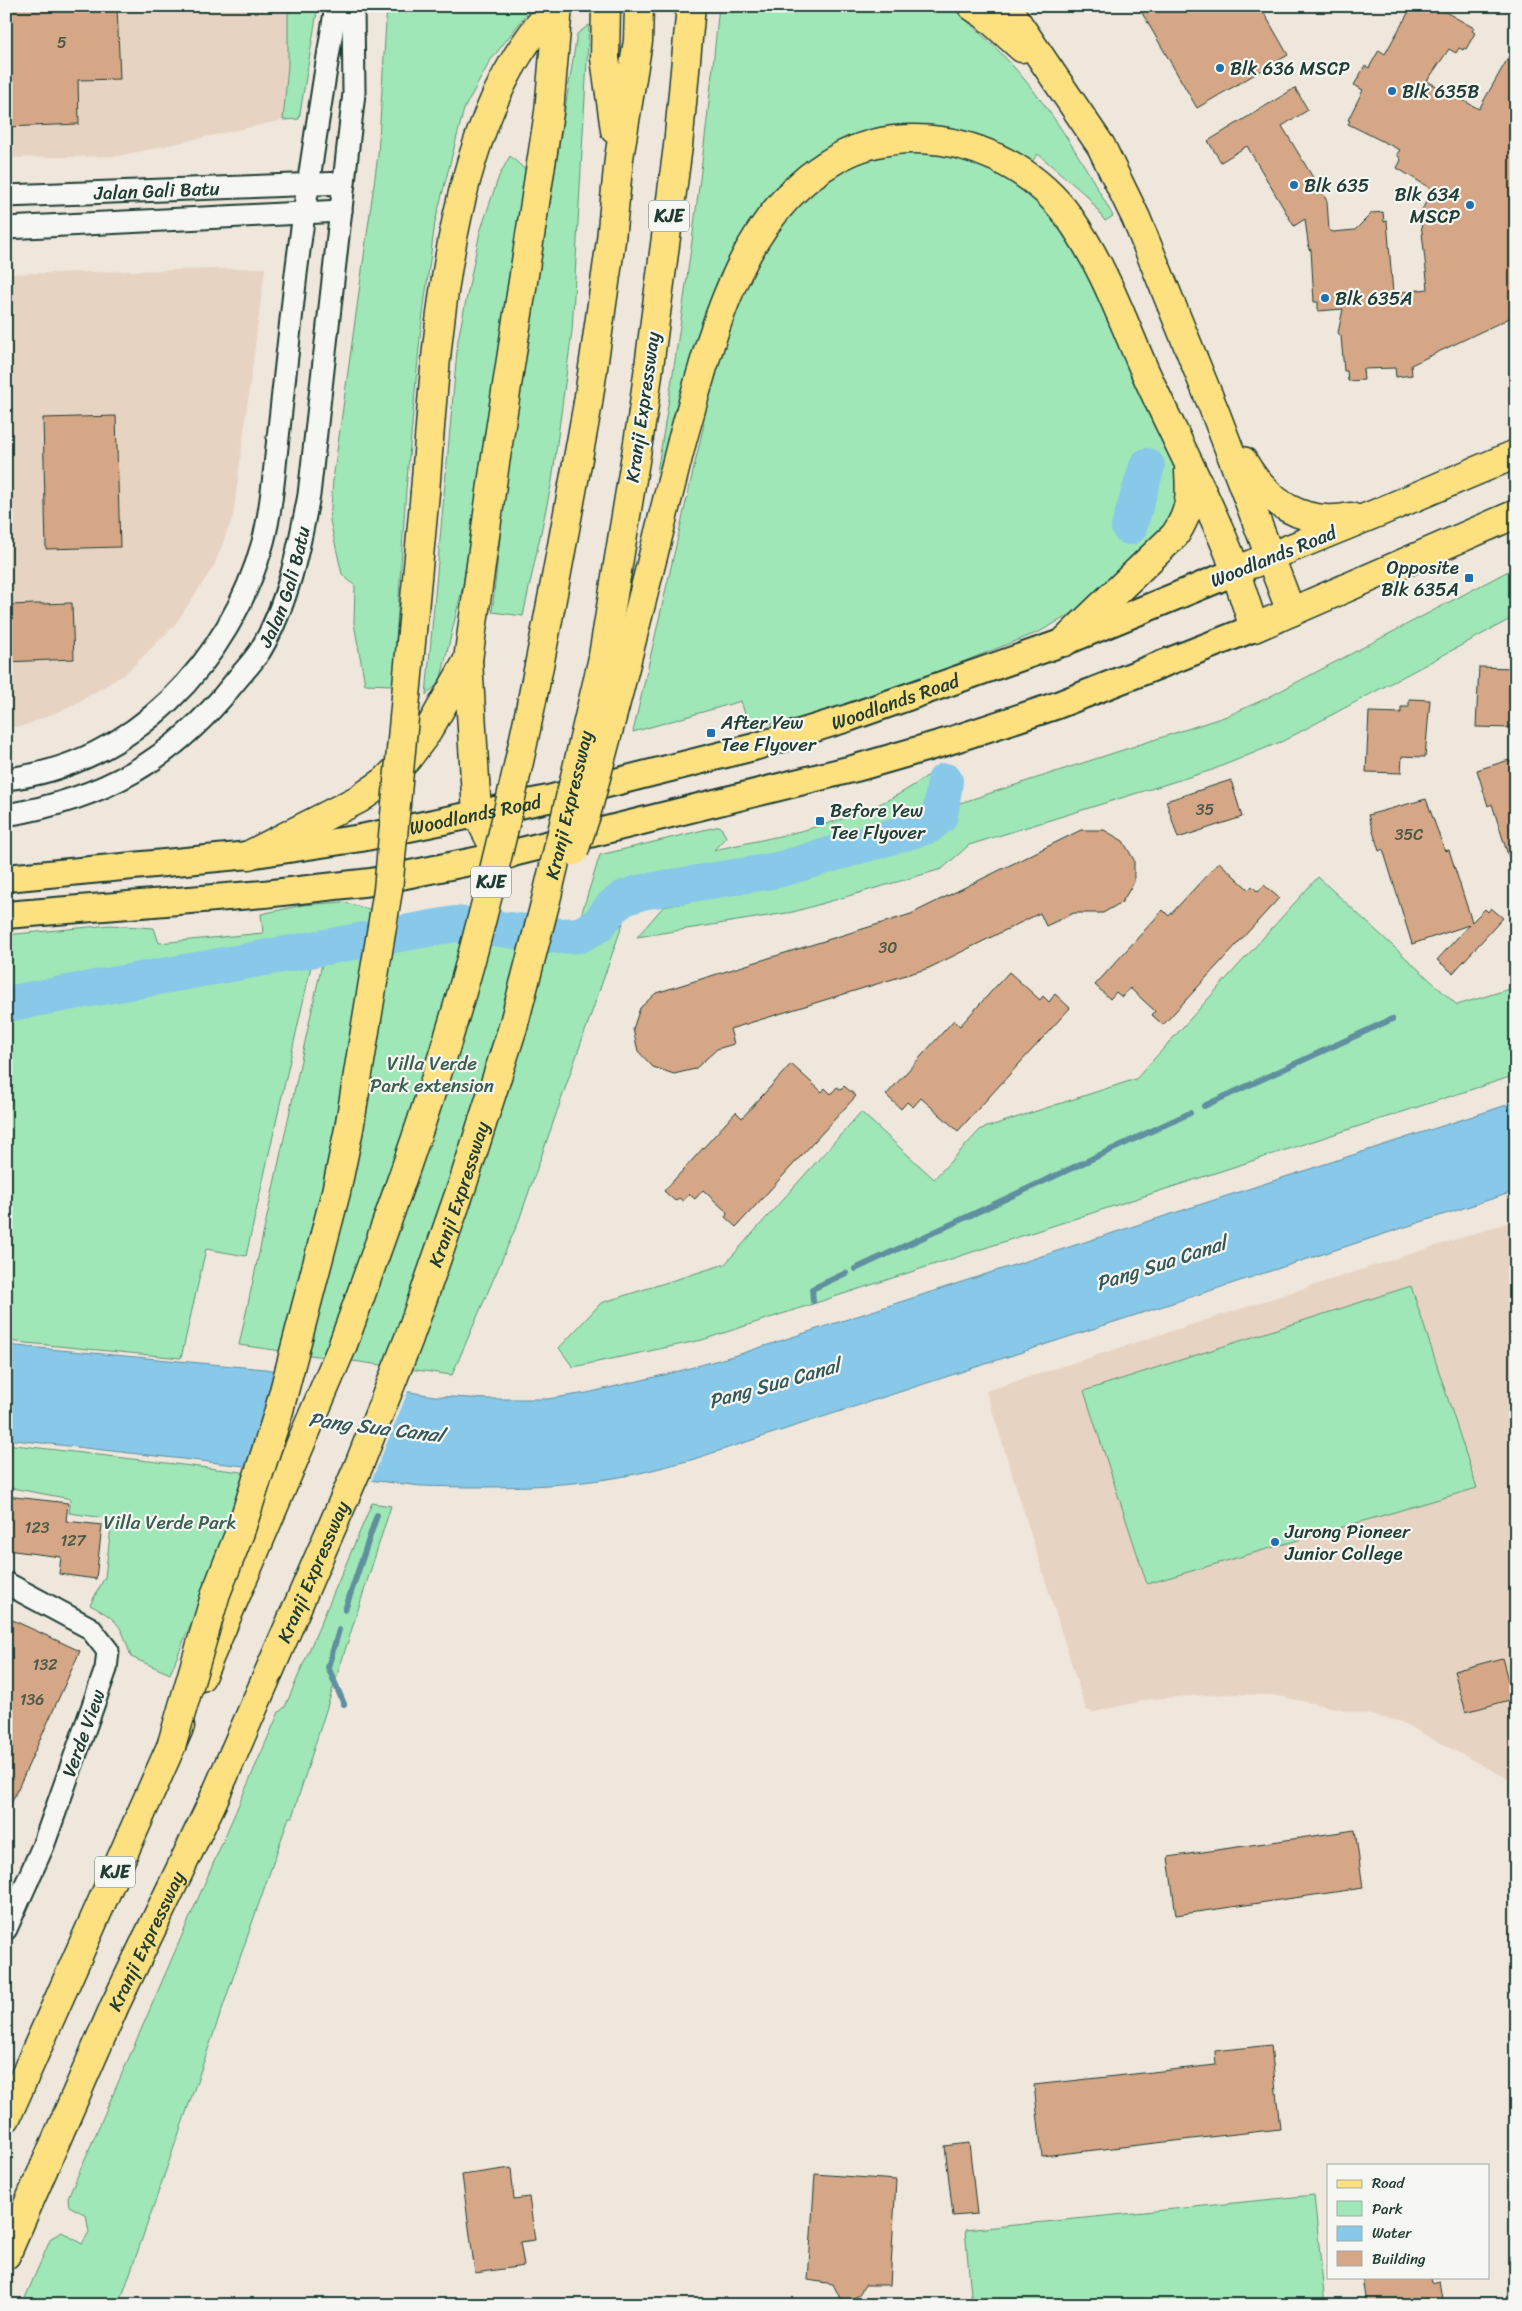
<svg xmlns="http://www.w3.org/2000/svg" width="1522" height="2311" viewBox="0 0 1522 2311" font-family="Sriracha,sans-serif">
	<style>
		.built { fill: #e7d3c2 }
		.green { fill: #9fe7b6; stroke: #5f9275 }
		.water { fill: #88c8e8; stroke: #5e90a0 }
		.pier { fill: #efe6dc }
		.lines { fill: none; stroke-linecap: round; stroke-linejoin: round }
		.stream { stroke: #5e90a0; stroke-width: 6 }
		.river { stroke: #88c8e8; stroke-width: 36 }
		.building { fill: #d5a786; stroke: #1f3d34 }
		.minor-casing { stroke: #1f3d34; stroke-width: 25 }
		.major-casing { stroke: #1f3d34; stroke-width: 30 }
		.highway-casing { stroke: #1f3d34; stroke-width: 31 }
		.minor { stroke: #f6f6f2; stroke-width: 21 }
		.major { stroke: #fde080; stroke-width: 26 }
		.highway { stroke: #fde080; stroke-width: 28 }
		.highway-bridge-casing { stroke: #1f3d34; stroke-width: 31; stroke-linecap: butt }
		.highway-bridge { stroke: #fde080; stroke-width: 28 }
		.poi-dot { fill: #1f6fb2; stroke: #f6f6f2; stroke-width: 2 }
		.labels { text-anchor: middle; stroke-width: 4.5; stroke-linejoin: round; paint-order: stroke }
		.number-label { font-size: 16px; fill: #4c5848 }
		.shield { fill: #f6f6f2; stroke: #60746d; stroke-width: 1 }
		.shield-label { font-size: 18px; font-weight: bold; fill: #1f3d34 }
		.poi-label { font-size: 19px; fill: #1f3d34; stroke: #f6f6f2; text-anchor: start }
		.street-label { font-size: 19px; fill: #1f3d34; stroke: #f6f6f2 }
		.park-label { font-size: 19px; fill: #395f4e; stroke: #f6f6f2 }
		.water-label { font-size: 20px; font-style: italic; fill: #345958; stroke: #f6f6f2 }
	</style>
	<rect width="100%" height="100%" fill="#efe6dc"/>
	<filter id="ink" filterUnits="userSpaceOnUse"><feTurbulence type="fractalNoise" baseFrequency=".02" numOctaves="2"/><feDisplacementMap in="SourceGraphic" scale="10" xChannelSelector="R" yChannelSelector="G"/><feConvolveMatrix kernelMatrix="1 2 1 2 8 2 1 2 1" color-interpolation-filters="sRGB"/></filter>
	<g filter="url(#ink)">
		<path class="built" d="M6,6H288V65L283,120L119,156L6,158Z
			M265,268L233,516L214,566L174,626L125,674L70,707L23,726L6,728V274Z
			M1516,1220V1783L1399,1721L1273,1695L1231,1694L1188,1696L1151,1699L1094,1712L1086,1710L986,1391Z"/>
		<path class="green" d="M288,6H318L299,119L283,120L288,65Z
			M387,6H533L490,61L464,109L435,222L420,337L406,490L393,685L365,684L354,623L355,586L342,574L330,521L333,480L378,155Z
			M719,6H948C960,13 970,24 980,33C1037,84 1076,149 1113,216L1105,221L1088,197L1038,154L1017,181L1036,195L1081,252L1181,481L1175,518L1087,604L1071,614L1039,632L875,696L783,723L748,724L741,701L633,732L704,424L679,417L663,475L657,472C683,318 704,163 719,6Z
			M589,25L572,331L552,481L523,616L492,612L507,473L577,34Z
			M510,156L528,172L463,585L440,682L426,695L458,340L480,232L499,176Z
			M1516,567V616L1283,741L1212,770L969,845L942,869L793,912L637,937L663,907L789,882L926,842L951,822L954,805L1227,716L1267,698Z
			M927,776H931C931,795 928,812 913,825L776,862L640,885L619,892L591,920L577,928L600,855L720,826L726,837L714,850C788,834 865,822 927,776Z
			M1318,877L1457,1005L1516,987V1075L702,1340L573,1367L559,1348L601,1303L725,1264L861,1112L934,1179L981,1129L1136,1079Z
			M343,902L372,910L368,932L6,995V935L110,925L154,928L159,943L263,933L261,914L303,905Z
			M623,923L519,1220L452,1375L239,1345L323,959L456,937L564,951L591,948L606,939Z
			M312,962L246,1256L206,1249L181,1358L6,1341V1019Z
			M1411,1286L1477,1488L1147,1584L1084,1391Z
			M6,1444L250,1473L229,1532L170,1674L131,1657C121,1625 120,1621 90,1605L105,1577L112,1519L69,1513L71,1499L6,1487Z
			M372,1503L391,1506L292,1817H289L119,2305H22L51,2238L62,2232L82,2244L89,2232L86,2215L69,2206L68,2198L279,1712L285,1707Z
			M1314,2195L1325,2305H972L965,2230Z"/>
		<path class="water" d="M1516,1102V1191L691,1460C667,1466 644,1473 620,1477C554,1488 487,1488 421,1486L6,1439V1345L265,1369L435,1396L487,1399H547L587,1393L672,1373L740,1354Z"/>
		<path class="pier" d="M281,1369L409,1389L371,1482L252,1470Z"/>
		<g class="lines">
			<path class="stream" d="M1204,1106L1392,1019
				M855,1269L1190,1113
				M813,1301L812,1289L846,1273
				M345,1610L377,1515
				M339,1630L328,1667L344,1704"/>
			<path class="river" d="M1129,527L1147,466
				M6,1004L455,924L560,936L580,935L598,925L613,906L624,898L642,892L778,870L928,826L940,816L945,781"/>
		</g>
		<path class="building" d="M6,6H117L120,79L78,80L79,124L6,127Z
			M1138,6H1260L1288,55L1197,108Z
			M1412,6H1435L1474,28L1472,31L1475,33L1466,49L1464,48L1463,50L1459,48L1456,53L1449,49L1427,81L1479,109L1516,44V315L1411,365L1412,375L1396,377L1395,368L1363,369L1364,380L1348,381L1347,371H1344L1341,336L1338,333L1343,309L1318,311V302H1314L1311,249L1309,250L1305,219L1294,226L1247,146L1221,162L1208,141L1295,88L1308,110L1282,126L1327,201L1329,230L1333,232L1355,230L1372,213L1383,212L1384,222L1387,221L1393,293L1428,289L1420,213L1433,190L1397,168L1401,160L1397,154L1400,150L1348,124L1350,121L1348,120L1363,90L1354,85L1365,66L1369,68L1379,50L1385,54Z
			M116,416L120,547L46,549L43,418Z
			M72,603L74,659L6,662V605Z
			M1479,667L1516,668V711H1511V728L1476,727Z
			M1409,699L1430,700L1425,757L1402,756L1401,773L1366,772L1369,712L1401,713V707H1409Z
			M1509,760V762L1516,760V868H1512L1492,804L1488,806L1477,770Z
			M1231,780L1242,817L1178,838L1166,801Z
			M1426,799L1445,851L1449,850L1472,922L1485,909L1488,912L1491,908L1503,918L1453,973L1437,960L1469,925L1412,944L1383,849L1379,851L1368,815Z
			M1081,830H1104L1123,841L1134,860V882L1122,902L1103,913H1074L1046,926L1040,913L929,968L730,1029L734,1044L717,1049L695,1069L674,1074L653,1067L638,1051L633,1029L640,1008L656,993L911,914Z
			M1219,862L1249,890L1252,886L1258,892L1264,885L1279,898L1163,1025L1152,1015L1155,1011L1130,988L1122,997L1116,992L1110,999L1095,985L1163,910L1169,916Z
			M1009,972L1040,1000L1043,996L1049,1002L1055,994L1070,1008L958,1131L921,1098L913,1107L907,1102L901,1109L886,1095L954,1020L960,1026Z
			M791,1064L822,1092L825,1088L831,1094L837,1087L841,1090L844,1086L856,1096L736,1227L725,1217L728,1213L703,1190L695,1199L689,1194L683,1201L679,1198L675,1201L664,1191L736,1112L742,1118Z
			M6,1496L68,1503L66,1521L102,1525L96,1579L59,1574L61,1557L6,1550Z
			M6,1617L80,1651L6,1815Z
			M1502,1658L1513,1699L1466,1712L1454,1671Z
			M1355,1830L1363,1888L1176,1915L1168,1857Z
			M1271,2045L1280,2129L1042,2156L1034,2085L1216,2065L1215,2051Z
			M969,2143L977,2214L953,2216L945,2146Z
			M511,2168L514,2199L529,2197L535,2240L520,2242L524,2266L475,2273L462,2175Z
			M815,2174L896,2180L890,2285H865L858,2296L847,2300L840,2298L833,2284L808,2280Z
			M1362,2277H1431L1432,2283L1440,2281L1444,2305H1366Z"/>
		<g class="lines">
			<g class="minor-casing">
				<g id="minor">
					<path id="s1" d="M6,196L344,183"/>
					<path d="M6,228L341,211"/>
					<path d="M6,779C133,765 230,662 263,542C272,508 274,472 278,438C284,383 290,328 296,274C307,184 322,95 336,6"/>
					<path id="s2" d="M6,815C103,799 173,760 234,683C242,673 253,662 260,651C288,604 299,548 309,495L354,93L353,6"/>
					<path d="M6,1583L90,1628L108,1651L106,1669L43,1846L6,1929"/>
				</g>
			</g>
			<g class="major-casing">
				<g id="major">
					<path id="s3" d="M6,878L249,855L361,838L548,799L754,747L848,718L1064,642L1235,572"/>
					<path d="M6,915L264,894L371,882L509,854L856,768L946,742L1055,706L1254,628"/>
				</g>
			</g>
			<g class="highway-casing">
				<g id="highway">
					<path d="M606,6L605,58L615,130"/>
					<path d="M972,6L984,14L1022,48"/>
					<path d="M1006,6L1101,146L1136,218L1215,412L1291,612"/>
					<path d="M588,403L611,240L619,158L638,41L639,6"/>
					<path d="M643,412L678,146L691,6"/>
					<path d="M682,441C711,340 737,215 836,159C869,140 905,136 942,141C993,149 1039,176 1069,217C1102,263 1121,316 1143,367C1171,430 1204,490 1229,553C1238,578 1246,603 1254,628L1516,514"/>
					<path d="M1243,461C1267,502 1303,527 1351,517"/>
					<path d="M425,492C437,343 445,119 556,6"/>
					<path d="M1252,564L1382,511L1516,454"/>
					<path d="M1064,642L1175,535C1190,512 1191,499 1189,471"/>
					<path d="M509,854L492,843L477,814L468,660L494,470L549,112L558,6"/>
					<path d="M249,855L359,799L385,781L407,759L428,731L468,660"/>
					<path d="M201,1677L342,1347"/>
					<path d="M6,2118L180,1726"/>
					<path id="s4" d="M6,2255L115,2005L212,1803L359,1465L409,1338L463,1183L513,1027"/>
				</g>
			</g>
			<use href="#minor" class="minor"/>
			<use href="#major" class="major"/>
			<use href="#highway" class="highway"/>
			<g class="highway-bridge-casing">
				<g id="highway-bridge">
					<path d="M574,851L586,815L620,687L682,441"/>
					<path id="s5" d="M513,1027L546,900L602,662L643,412"/>
					<path d="M342,1347C393,1206 445,1064 482,918C526,748 557,575 588,403"/>
					<path d="M171,1747L216,1593L240,1532L278,1414L336,1192L349,1129L388,890L425,492"/>
				</g>
			</g>
			<use href="#highway-bridge" class="highway-bridge"/>
		</g>
	</g>
	<g class="poi-dot">
		<circle cx="1220" cy="68" r="5"/>
		<circle cx="1392" cy="91" r="5"/>
		<circle cx="1294" cy="185" r="5"/>
		<circle cx="1470" cy="205" r="5"/>
		<circle cx="1325" cy="298" r="5"/>
		<rect x="1464" y="573" width="10" height="10" rx="2.5"/>
		<rect x="706" y="728" width="10" height="10" rx="2.5"/>
		<rect x="815" y="816" width="10" height="10" rx="2.5"/>
		<circle cx="1275" cy="1542" r="5"/>
	</g>
	<g class="labels">
		<g class="number-label">
			<text x="62" y="48">5</text>
			<text x="1205" y="815">35</text>
			<text x="1409" y="840">35C</text>
			<text x="888" y="953">30</text>
			<text x="37" y="1533">123</text>
			<text x="73" y="1546">127</text>
			<text x="45" y="1670">132</text>
			<text x="32" y="1705">136</text>
		</g>
		<g class="shield">
			<rect x="649" y="200.5" width="40" height="31" rx="4"/>
			<rect x="471" y="866.5" width="40" height="31" rx="4"/>
			<rect x="95" y="1856.5" width="40" height="31" rx="4"/>
		</g>
		<g class="shield-label">
			<text x="669" y="222">KJE</text>
			<text x="491" y="888">KJE</text>
			<text x="115" y="1878">KJE</text>
		</g>
		<g class="poi-label">
			<text x="1230" y="75">Blk 636 MSCP</text>
			<text x="1402" y="98">Blk 635B</text>
			<text x="1304" y="192">Blk 635</text>
			<text x="1460" y="201" text-anchor="end">Blk 634<tspan x="1460" dy="22">MSCP</tspan></text>
			<text x="1335" y="305">Blk 635A</text>
			<text x="1459" y="574" text-anchor="end">Opposite<tspan x="1459" dy="22">Blk 635A</tspan></text>
			<text x="721" y="729">After Yew<tspan x="721" dy="22">Tee Flyover</tspan></text>
			<text x="830" y="817">Before Yew<tspan x="830" dy="22">Tee Flyover</tspan></text>
			<text x="1285" y="1538">Jurong Pioneer<tspan x="1285" dy="22">Junior College</tspan></text>
		</g>
		<g class="street-label">
			<text dy="7" stroke="none"><textPath href="#s1" startOffset="151">Jalan Gali Batu</textPath></text>
			<text transform="translate(642 407) rotate(-82)" y="7">Kranji Expressway</text>
			<text transform="translate(1273 556) rotate(-22)" y="7">Woodlands Road</text>
			<text dy="7" stroke="none"><textPath href="#s2" startOffset="381">Jalan Gali Batu</textPath></text>
			<text dy="7" stroke="none"><textPath href="#s3" startOffset="909">Woodlands Road</textPath></text>
			<text dy="7" stroke="none"><textPath href="#s5" startOffset="229">Kranji Expressway</textPath></text>
			<text dy="7" stroke="none"><textPath href="#s3" startOffset="474">Woodlands Road</textPath></text>
			<text dy="7" stroke="none"><textPath href="#s4" startOffset="1154">Kranji Expressway</textPath></text>
			<text dy="7" stroke="none"><textPath href="#s4" startOffset="749">Kranji Expressway</textPath></text>
			<text transform="translate(83 1733) rotate(-70)" y="7">Verde View</text>
			<text dy="7" stroke="none"><textPath href="#s4" startOffset="344">Kranji Expressway</textPath></text>
		</g>
		<g class="park-label">
			<text x="432" y="1070">Villa Verde<tspan x="432" dy="22">Park extension</tspan></text>
			<text x="170" y="1529">Villa Verde Park</text>
		</g>
		<g class="water-label">
			<text transform="translate(1161 1263) rotate(-18)" y="7">Pang Sua Canal</text>
			<text transform="translate(774 1383) rotate(-16)" y="7">Pang Sua Canal</text>
			<text transform="translate(376 1427) rotate(7)" y="7">Pang Sua Canal</text>
		</g>
	</g>
	<rect width="1522" height="2311" fill="none" stroke="#f6f6f2" stroke-width="25"/>
	<rect x="12" y="12" width="1497" height="2286" fill="none" stroke="#1f3d34" stroke-width="2" filter="url(#ink)"/>
	<rect x="1327" y="2164" width="162" height="115" fill="#f6f6f2" stroke="#a0aca6"/>
	<rect x="1337" y="2180" width="25" height="8" fill="#fde080" stroke="#a0aca6"/>
	<text x="1372" y="2188" font-size="15" fill="#1f3d34">Road</text>
	<rect x="1337" y="2201" width="25" height="15" fill="#9fe7b6" stroke="#a0aca6"/>
	<text x="1372" y="2214" font-size="15" fill="#1f3d34">Park</text>
	<rect x="1337" y="2226" width="25" height="15" fill="#88c8e8" stroke="#a0aca6"/>
	<text x="1372" y="2238" font-size="15" fill="#1f3d34">Water</text>
	<rect x="1337" y="2251" width="25" height="15" fill="#d5a786" stroke="#a0aca6"/>
	<text x="1372" y="2264" font-size="15" fill="#1f3d34">Building</text>
</svg>
